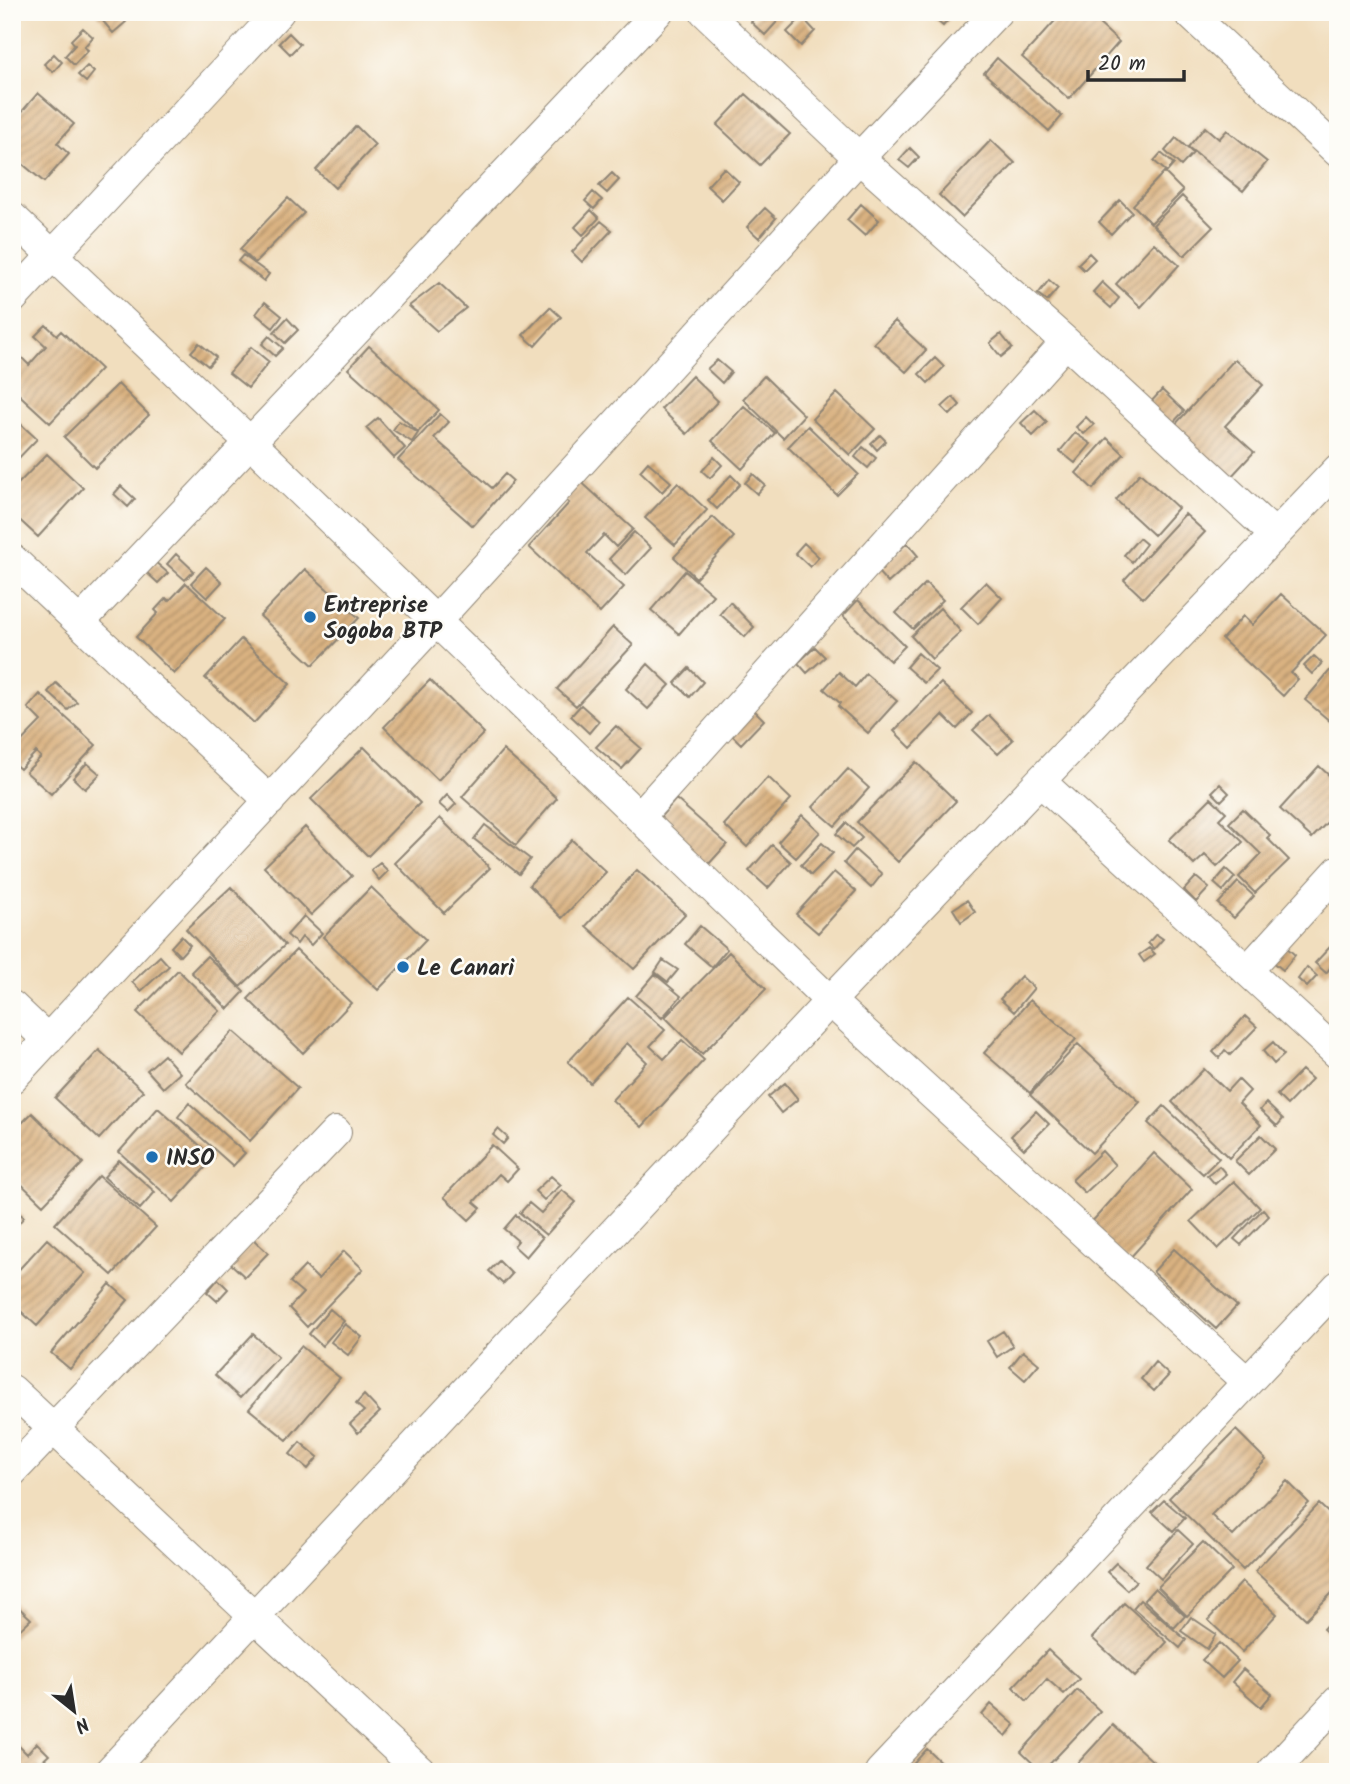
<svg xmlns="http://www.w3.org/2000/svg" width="1350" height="1784" viewBox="0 0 1350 1784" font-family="Kalam,sans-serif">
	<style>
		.building { fill: url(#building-hatch) }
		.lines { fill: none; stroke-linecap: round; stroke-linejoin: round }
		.minor-casing { stroke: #8e8474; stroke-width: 32 }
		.minor { stroke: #fff; stroke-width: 30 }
		.poi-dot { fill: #1f6fb2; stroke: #fdfcf7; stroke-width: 2.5 }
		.labels { text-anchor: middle; stroke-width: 5; stroke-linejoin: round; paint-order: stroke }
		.poi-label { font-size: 23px; font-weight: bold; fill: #2b2b2b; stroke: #fdfcf7; text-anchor: start }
	</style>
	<defs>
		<pattern id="building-hatch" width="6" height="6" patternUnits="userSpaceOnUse" patternTransform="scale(1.75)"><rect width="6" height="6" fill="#dab281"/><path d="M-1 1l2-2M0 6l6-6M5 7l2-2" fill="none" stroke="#b1916a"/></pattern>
	</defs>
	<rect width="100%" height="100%" fill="#fdfcf7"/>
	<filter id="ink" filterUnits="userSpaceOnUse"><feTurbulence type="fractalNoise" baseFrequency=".0143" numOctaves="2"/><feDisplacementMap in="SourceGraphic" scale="14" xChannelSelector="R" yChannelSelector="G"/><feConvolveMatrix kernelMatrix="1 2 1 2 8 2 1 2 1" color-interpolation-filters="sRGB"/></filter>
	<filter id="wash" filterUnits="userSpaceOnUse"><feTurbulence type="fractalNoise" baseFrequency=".00686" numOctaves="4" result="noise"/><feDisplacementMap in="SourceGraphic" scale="28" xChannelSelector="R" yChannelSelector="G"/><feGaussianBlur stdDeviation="1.57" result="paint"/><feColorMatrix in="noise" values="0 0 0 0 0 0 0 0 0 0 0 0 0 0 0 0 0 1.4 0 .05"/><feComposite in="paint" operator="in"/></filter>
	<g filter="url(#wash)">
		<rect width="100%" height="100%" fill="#f1debe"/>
		<g id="blocks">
			<path class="building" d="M99,12H117L126,22L113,33L97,14Z
				M760,12H786L765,35L751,22Z
				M935,12H955L943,26L931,16Z
				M1063,12H1086L1119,42L1069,99L1022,57Z
				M802,17L815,31L801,46L787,32Z
				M83,28L93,37L84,47L88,50L74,65L65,56L75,45L71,40Z
				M289,33L300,44L290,54L279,43Z
				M54,54L62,62L53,72L44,64Z
				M997,58L1062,116L1049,131L984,73Z
				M87,66L94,72L86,82L78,75Z
				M38,93L74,124L57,143L69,154L44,182L12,155V123Z
				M746,94L790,134L760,165L717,125Z
				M356,126L375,145L335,188L316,170Z
				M1205,127L1219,139L1227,130L1267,162L1243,191L1188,147Z
				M1176,138L1193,153L1181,166L1165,151Z
				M991,140L1015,163L962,217L939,195Z
				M910,148L919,157L909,168L899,160Z
				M1161,153L1174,164L1167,172L1154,161Z
				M724,168L739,182L722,200L707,186Z
				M1164,172L1183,191L1151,223L1133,205Z
				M612,173L619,180L607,193L599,186Z
				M593,192L602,200L594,209L585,201Z
				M1182,196L1213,227L1184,256L1153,225Z
				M288,198L304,213L255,263L240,249Z
				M1120,200L1132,212L1111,234L1099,222Z
				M861,204L879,220L865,236L847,220Z
				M765,208L776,218L759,238L747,227Z
				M591,210L599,218L583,235L575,227Z
				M601,221L612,230L582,262L572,252Z
				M1154,243L1179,265L1141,307L1116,284Z
				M1089,253L1095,259L1084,270L1078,264Z
				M243,255L269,274L264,281L238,261Z
				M1049,280L1058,288L1047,301L1038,294Z
				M1102,282L1119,298L1111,308L1093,292Z
				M439,283L466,308L437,331L409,306Z
				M265,302L282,316L273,328L256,314Z
				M550,307L561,317L535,346L523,335Z
				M287,318L298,330L285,343L274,332Z
				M895,321L926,350L906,372L874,343Z
				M46,325L57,335L61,331L101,369L50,423L12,388V383L18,376L12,371V354L15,351L29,365L46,346L35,336Z
				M1001,334L1012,348L1001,357L990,343Z
				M269,336L283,348L275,356L262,344Z
				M199,343L216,357L208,366L191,352Z
				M369,346L439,410L418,432L348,369Z
				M251,347L269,362L248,388L229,373Z
				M935,358L944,367L928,383L919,374Z
				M1235,359L1263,385L1225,426L1254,452L1229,479L1173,427Z
				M717,360L731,372L722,383L707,369Z
				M692,376L718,401L687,434L661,409Z
				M764,376L804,415L783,438L743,399Z
				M118,384L149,415L95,468L64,437Z
				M1162,390L1184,411L1170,426L1148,405Z
				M837,393L875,429L850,455L812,419Z
				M953,397L960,405L950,415L942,407Z
				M744,406L775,433L742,469L712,441Z
				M1035,410L1047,422L1033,436L1021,423Z
				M440,414L449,422L434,438L492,488L505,474L513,481L473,526L398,460Z
				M12,416L37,439L12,465Z
				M1086,417L1094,425L1084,434L1076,427Z
				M378,418L405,448L394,458L366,428Z
				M399,421L418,433L412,442L393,430Z
				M808,426L858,474L837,495L788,447Z
				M1075,433L1091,444L1075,463L1060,451Z
				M880,435L886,441L877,450L871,443Z
				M1107,438L1124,454L1093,489L1076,473Z
				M863,447L876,458L868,468L855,457Z
				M47,454L83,488L38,537L12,513V490Z
				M714,457L722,465L710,478L702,471Z
				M648,462L671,482L662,492L640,471Z
				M1140,473L1178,508L1154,535L1116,500Z
				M753,474L765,485L757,494L745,483Z
				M731,475L740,484L717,509L708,500Z
				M577,478L633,529L616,547L604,535L587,553L624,587L600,613L529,547L569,503L561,496Z
				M678,483L707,510L675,545L645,518Z
				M121,486L135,499L128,507L114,494Z
				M1185,514L1205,532L1143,598L1124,580Z
				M713,517L734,537L696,578L674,557Z
				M634,532L651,548L626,575L609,559Z
				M1139,538L1146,544L1132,562L1124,555Z
				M804,543L819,557L810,567L795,553Z
				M907,543L918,556L888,583L877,571Z
				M176,554L194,571L185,580L167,564Z
				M154,561L168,573L158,583L145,571Z
				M206,567L222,582L207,598L191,583Z
				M305,569L359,618L313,665L260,616Z
				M685,571L713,595L679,634L651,610Z
				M986,582L1002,598L978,624L961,607Z
				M186,583L225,619L174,674L136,637L158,613L155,610L166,598L169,601Z
				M926,583L943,600L913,629L896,613Z
				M1281,594L1326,635L1291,673L1298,679L1283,696L1222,639L1243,616L1252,625Z
				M858,600L905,646L890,661L843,616Z
				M730,602L754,627L745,637L720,614Z
				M940,608L961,632L932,659L911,636Z
				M613,627L633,645L576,706L557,689Z
				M241,639L290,684L254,723L205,678Z
				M815,647L825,657L807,673L798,663Z
				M918,653L937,670L924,683L906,667Z
				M1314,656L1322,663L1312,674L1304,666Z
				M1338,661V728L1305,700Z
				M648,664L670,685L648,709L626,689Z
				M689,668L703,682L690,697L675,683Z
				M839,672L855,687L866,674L897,701L868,733L838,706L840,703L824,689Z
				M430,680L484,733L438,780L384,727Z
				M56,683L77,702L68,710L48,692Z
				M941,683L972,713L957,729L943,715L911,748L894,731Z
				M40,694L96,745L51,794L26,772L41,757L36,752L20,769L12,762V751L41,721L28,708Z
				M581,705L599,721L589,733L571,716Z
				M751,707L764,720L741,744L728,731Z
				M989,715L1013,740L998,754L973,730Z
				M616,726L641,748L622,769L596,747Z
				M364,747L420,803L368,856L311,799Z
				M503,750L557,798L516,845L462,797Z
				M916,762L956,801L898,862L857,822Z
				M87,763L100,774L85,789L73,778Z
				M1319,766L1334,780L1338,777V811L1312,838L1280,809Z
				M848,769L869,788L835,826L813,807Z
				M768,777L791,799L747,847L724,825Z
				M1220,784L1229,793L1221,801L1212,792Z
				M447,795L456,804L448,812L439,804Z
				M1211,798L1226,812L1219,819L1243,842L1217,867L1205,855L1194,865L1169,840Z
				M676,799L727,844L707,866L656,822Z
				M1243,809L1270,835L1267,838L1289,860L1255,893L1239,877L1261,854L1229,823Z
				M802,815L820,832L796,858L778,842Z
				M440,818L490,868L444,913L395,863Z
				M846,823L862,838L852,848L836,834Z
				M485,825L530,859L519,874L474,839Z
				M305,827L352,876L311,915L264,867Z
				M572,840L606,872L562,918L529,885Z
				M822,843L833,853L811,875L801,865Z
				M772,845L791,862L768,888L749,871Z
				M855,850L882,874L871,888L844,863Z
				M380,863L388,871L379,880L371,870Z
				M1226,869L1235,877L1223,891L1214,883Z
				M637,870L685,914L634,969L586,926Z
				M834,872L856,891L818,933L796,914Z
				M1196,877L1209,888L1196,902L1184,890Z
				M1238,882L1254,896L1234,918L1218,904Z
				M231,887L285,945L240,987L186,929Z
				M371,887L426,940L378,990L323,937Z
				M967,900L975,912L961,922L953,909Z
				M304,916L322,933L311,945L302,937L297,944L287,935Z
				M700,926L727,949L712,967L685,944Z
				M1156,934L1163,939L1154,949L1148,943Z
				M181,936L190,945L180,956L171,947Z
				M1285,946L1295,955L1283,970L1272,961Z
				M1330,947L1338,954V959L1326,973L1315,963Z
				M1149,948L1155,954L1144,962L1139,955Z
				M296,950L351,1003L303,1053L248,999Z
				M729,952L766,989L702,1054L665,1017Z
				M160,956L169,966L141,991L132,982Z
				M207,956L244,992L228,1009L191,972Z
				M663,960L678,970L668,982L655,972Z
				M1307,967L1317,976L1307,987L1298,979Z
				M178,970L220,1011L179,1052L137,1012Z
				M655,974L681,996L662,1018L636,996Z
				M1021,976L1034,988L1014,1012L1000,999Z
				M628,997L665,1030L650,1046L664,1059L682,1040L704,1060L642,1127L612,1100L647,1062L627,1043L590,1083L568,1062Z
				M1030,1000L1076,1039L1030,1093L984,1053Z
				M1245,1016L1257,1027L1230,1055L1225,1050L1219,1058L1213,1052Z
				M233,1031L298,1088L250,1141L186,1083Z
				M1273,1042L1284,1055L1274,1064L1263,1051Z
				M1078,1044L1140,1102L1092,1153L1030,1095Z
				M99,1050L143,1091L99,1139L55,1098Z
				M164,1055L180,1073L163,1088L147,1070Z
				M1204,1069L1227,1091L1238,1079L1250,1091L1239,1103L1261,1125L1229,1158L1172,1102Z
				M1302,1070L1312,1079L1287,1105L1277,1095Z
				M785,1083L798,1099L781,1113L768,1097Z
				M189,1103L245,1153L233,1166L178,1117Z
				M1266,1103L1283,1119L1277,1126L1260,1110Z
				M1164,1106L1219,1158L1203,1174L1148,1123Z
				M158,1108L214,1158L174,1202L119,1152Z
				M1036,1111L1049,1124L1024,1149L1011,1136Z
				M32,1113L83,1163L43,1205L12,1175V1133Z
				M498,1129L508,1138L503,1144L493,1135Z
				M1261,1135L1275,1149L1249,1175L1235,1161Z
				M492,1145L518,1169L507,1181L499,1174L474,1202L481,1208L469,1220L444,1197Z
				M1102,1151L1115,1165L1085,1193L1072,1180Z
				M1154,1153L1192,1189L1128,1260L1089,1225Z
				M119,1160L155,1192L140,1209L104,1177Z
				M1219,1166L1226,1174L1215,1184L1207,1175Z
				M99,1176L156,1227L112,1275L55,1224Z
				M551,1176L561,1185L544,1200L535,1191Z
				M1234,1181L1260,1208L1218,1249L1191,1221Z
				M562,1190L576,1202L546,1235L520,1213L529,1203L541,1213Z
				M12,1208L24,1217L12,1232Z
				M1263,1209L1269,1216L1241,1245L1234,1239Z
				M516,1215L542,1238L526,1257L514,1246L518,1241L504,1229Z
				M47,1239L85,1273L37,1326L12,1303V1277Z
				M253,1239L268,1253L245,1277L230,1263Z
				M1174,1249L1237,1306L1216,1329L1153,1272Z
				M344,1251L363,1269L307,1327L289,1308L303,1293L290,1282L305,1266L318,1279Z
				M499,1261L512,1274L503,1284L489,1271Z
				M218,1279L228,1289L217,1301L207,1292Z
				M110,1284L128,1300L70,1369L51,1353Z
				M330,1309L344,1321L322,1346L309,1334Z
				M345,1324L362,1337L348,1355L331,1342Z
				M1003,1331L1013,1346L997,1357L987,1341Z
				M253,1334L278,1357L240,1398L215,1375Z
				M301,1346L340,1378L287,1440L249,1409Z
				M1023,1351L1039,1364L1025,1380L1010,1367Z
				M1155,1362L1169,1375L1154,1391L1141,1379Z
				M364,1395L380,1412L358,1433L350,1424L364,1411L356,1404Z
				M1236,1430L1266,1460L1211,1515L1233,1536L1287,1481L1309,1503L1243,1570L1169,1498Z
				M300,1442L318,1457L308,1469L290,1454Z
				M1164,1500L1185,1518L1173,1531L1152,1512Z
				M1319,1504L1338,1522V1587L1306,1619L1255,1571Z
				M1178,1530L1193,1544L1161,1579L1146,1565Z
				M1203,1542L1232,1570L1187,1616L1158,1587Z
				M1116,1563L1136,1581L1127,1590L1107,1572Z
				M1242,1582L1277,1614L1242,1652L1208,1620Z
				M1155,1588L1185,1616L1174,1628L1144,1600Z
				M1140,1600L1186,1640L1180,1648L1133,1608Z
				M12,1601L31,1619L12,1637Z
				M1124,1603L1167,1642L1135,1677L1092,1638Z
				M1338,1612V1638L1336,1640L1323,1629Z
				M1191,1617L1216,1634L1207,1649L1181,1631Z
				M1219,1643L1238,1661L1222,1678L1202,1660Z
				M1048,1650L1079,1679L1064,1694L1047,1679L1027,1701L1013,1687Z
				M1243,1669L1272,1694L1261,1707L1232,1682Z
				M1077,1690L1100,1711L1042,1772L1021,1752Z
				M991,1704L1015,1725L1006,1736L982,1715Z
				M1113,1725L1157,1765L1151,1772H1088L1078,1763Z
				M12,1739L27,1754L37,1743L49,1755L38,1765L40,1768L36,1772H12Z
				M927,1749L951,1772H906Z"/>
		</g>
	</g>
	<g filter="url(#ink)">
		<use href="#blocks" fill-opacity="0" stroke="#8e8474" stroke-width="2"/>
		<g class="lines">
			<g class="minor-casing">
				<path id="minor" d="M705,12L859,158L1066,342L1275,535
					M1188,12L1338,152
					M12,217L250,442L830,1001L1247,1382
					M12,299L279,12
					M12,559L270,801
					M80,622L658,12
					M1041,782L1338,1054
					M639,817L1066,342
					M1247,971L1338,871
					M12,1006L48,1040
					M12,1078L436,621L859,158L997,12
					M12,1390L421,1772
					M12,1472L336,1132
					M109,1772L830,1001L1338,469
					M880,1772L1338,1286
					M1272,1772L1338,1701"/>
			</g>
			<use href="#minor" class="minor"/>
		</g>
	</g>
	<g class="poi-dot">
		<circle cx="310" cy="617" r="7"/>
		<circle cx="403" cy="967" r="7"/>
		<circle cx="152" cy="1157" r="7"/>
	</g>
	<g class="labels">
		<g class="poi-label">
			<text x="324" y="612">Entreprise<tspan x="324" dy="26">Sogoba BTP</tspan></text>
			<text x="417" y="975">Le Canari</text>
			<text x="166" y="1165">INSO</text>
		</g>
	</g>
	<rect width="1350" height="1784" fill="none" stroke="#fdfcf7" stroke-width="42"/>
	<g transform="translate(74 1711) rotate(150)" stroke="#fdfcf7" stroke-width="5" paint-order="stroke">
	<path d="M0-5L12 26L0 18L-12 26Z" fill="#2b2b2b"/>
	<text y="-10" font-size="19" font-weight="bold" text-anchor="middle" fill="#2b2b2b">N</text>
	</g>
	<path d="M1088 70v10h96v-10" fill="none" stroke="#2b2b2b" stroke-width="3.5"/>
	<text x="1098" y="70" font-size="21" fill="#2b2b2b" stroke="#fdfcf7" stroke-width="5" paint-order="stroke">20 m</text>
</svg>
